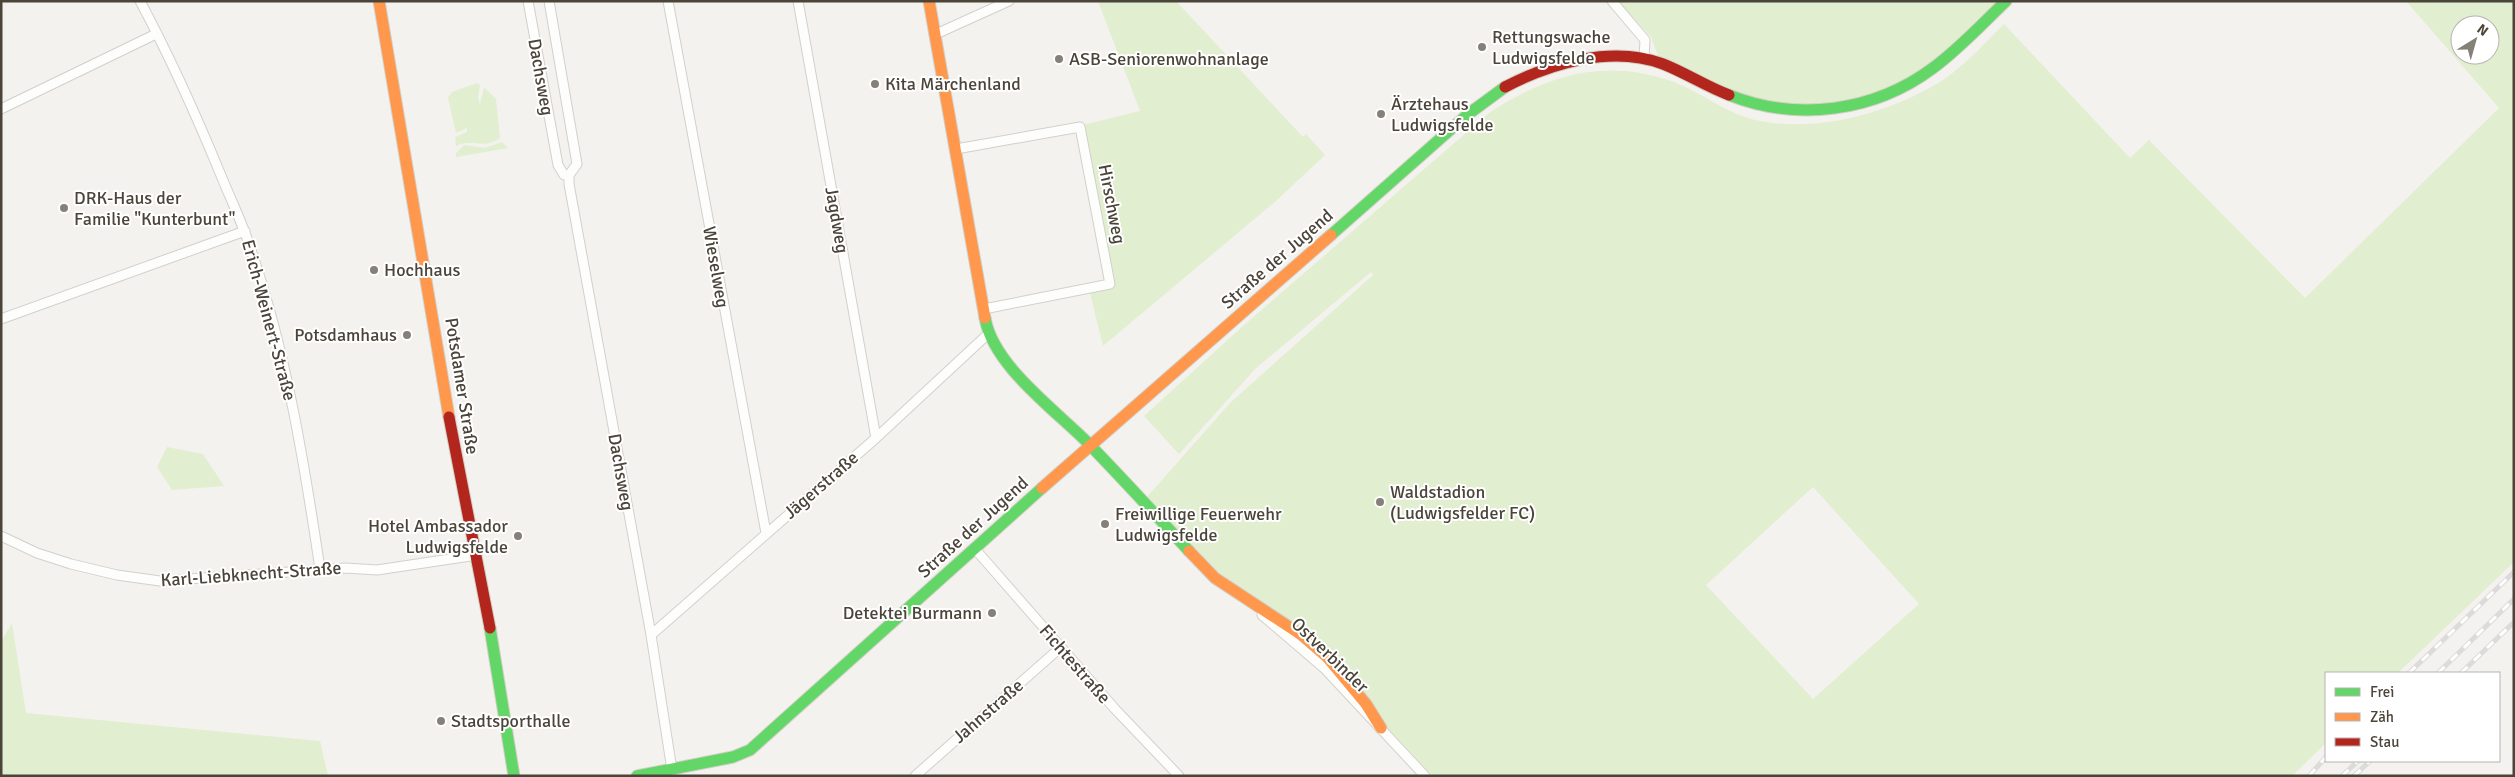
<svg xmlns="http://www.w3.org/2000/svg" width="2515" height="777" viewBox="0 0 2515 777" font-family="Signika,sans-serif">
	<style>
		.green { fill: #e1eecf; fill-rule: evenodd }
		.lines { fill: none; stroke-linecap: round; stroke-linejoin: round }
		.street-casing { stroke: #d2d0cb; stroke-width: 11 }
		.fast-casing { stroke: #d3cfc5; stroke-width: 13 }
		.slow-casing { stroke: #d3cfc5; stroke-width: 13 }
		.jam-casing { stroke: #d3cfc5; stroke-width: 13 }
		.street { stroke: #fdfdfc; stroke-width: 9 }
		.fast { stroke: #63d668; stroke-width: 11 }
		.slow { stroke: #ff974d; stroke-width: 11 }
		.jam { stroke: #b3261e; stroke-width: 11 }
		.rail-casing { stroke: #dbdbda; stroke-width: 5 }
		.rail { stroke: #fff; stroke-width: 3; stroke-dasharray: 9; stroke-linecap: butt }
		.poi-dot { fill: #868178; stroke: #fff; stroke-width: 2 }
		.labels { text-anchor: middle; stroke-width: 4; stroke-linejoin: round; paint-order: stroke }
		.poi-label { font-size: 18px; fill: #4b4439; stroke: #fff; text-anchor: start }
		.street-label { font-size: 18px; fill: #4b4439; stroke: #fff }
	</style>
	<rect width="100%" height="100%" fill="#f4f2ee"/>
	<path class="green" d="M1098,1H1176L1303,137L1306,134L1325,155L1276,201L1103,346L1090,293L1113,286L1083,125L1140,111Z
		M1618,1H1997C1981,17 1966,35 1949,50C1893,98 1815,119 1744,96C1714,87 1686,69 1658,56L1651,37Z
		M2406,1H2514V562L2398,673H2326V743L2292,776H1433L1384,724L1309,634L1218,572L1147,497L1230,403L1373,275L1371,272L1255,369L1179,454L1144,416L1243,326L1489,113C1546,76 1601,58 1668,80C1697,89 1722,111 1751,119C1815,135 1892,113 1946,78C1967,63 1986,42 2004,24L2130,158L2149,140L2305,298L2499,108ZM2460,25H2490V55H2460ZM1813,487L1919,604L1813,699L1706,585Z
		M477,83L480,85L478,98L480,104L484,87L496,99L500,138C485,150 470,138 456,146L455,137L467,132V128L456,133L448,98L452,92Z
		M502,142L508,148L456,157V153L464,145L485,148Z
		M167,447L203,454L224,486L172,490L157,467Z
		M12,623L26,713L320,741L328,776H1V642Z"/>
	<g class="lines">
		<g class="street-casing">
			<path id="street" d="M140,1C170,57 196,115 220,173C230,198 242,222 250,247C286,351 304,461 320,569
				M528,1L558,165L564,175H569
				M549,1L577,164L569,175V184L651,635L672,770
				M668,1L766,533
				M798,1L876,438
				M1612,1L1645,40L1644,58
				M936,34L1009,1
				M1,109L156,34
				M956,149L1080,127L1110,284L984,309
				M1,319L245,231
				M1,536L37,553L71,564L117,575L160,581L345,568L377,570L477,555
				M975,549L1115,709L1179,776
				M1262,615L1324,668L1425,776
				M651,635L876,438L988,334
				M915,776L1061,647"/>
		</g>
		<g class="fast-casing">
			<path id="fast" d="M1729,95C1797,122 1874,112 1933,68C1959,49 1982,24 2006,1
				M1331,235L1467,115L1505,87
				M985,318C993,365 1054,409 1087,442C1122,478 1155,514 1189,551
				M490,628L514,776
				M637,776L733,757L750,750L1042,488"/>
		</g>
		<g class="slow-casing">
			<path id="slow" d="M379,1L449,417
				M929,1L985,318
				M1042,488L1331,235
				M1189,551L1215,578L1303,636L1326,656L1366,704L1381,728"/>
		</g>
		<g class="jam-casing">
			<path id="jam" d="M1505,87C1551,63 1612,45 1663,64C1686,73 1707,87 1729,95
				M449,417L490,628"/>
		</g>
		<use href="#street" class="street"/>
		<use href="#fast" class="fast"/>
		<use href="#slow" class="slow"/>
		<use href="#jam" class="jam"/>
		<g class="rail-casing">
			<path id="rail" d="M2409,673L2514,572
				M2438,673L2514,599
				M2461,673L2514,622
				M2309,776L2326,757
				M2342,776L2358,761
				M2354,776L2370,761"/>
		</g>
		<use href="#rail" class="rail"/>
	</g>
	<g class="poi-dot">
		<circle cx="1482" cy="47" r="5"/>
		<circle cx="1059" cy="59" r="5"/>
		<circle cx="875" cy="84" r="5"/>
		<circle cx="1381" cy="114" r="5"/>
		<circle cx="64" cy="208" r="5"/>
		<circle cx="374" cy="270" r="5"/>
		<circle cx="407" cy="335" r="5"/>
		<circle cx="1380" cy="502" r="5"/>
		<circle cx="1105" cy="524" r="5"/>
		<circle cx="518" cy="536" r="5"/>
		<circle cx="992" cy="613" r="5"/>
		<circle cx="441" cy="721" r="5"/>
	</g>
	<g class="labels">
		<g class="poi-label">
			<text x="1492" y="43">Rettungswache<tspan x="1492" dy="21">Ludwigsfelde</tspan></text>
			<text x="1069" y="65">ASB-Seniorenwohnanlage</text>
			<text x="885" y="90">Kita Märchenland</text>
			<text x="1391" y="110">Ärztehaus<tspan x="1391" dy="21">Ludwigsfelde</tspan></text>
			<text x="74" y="204">DRK-Haus der<tspan x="74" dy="21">Familie "Kunterbunt"</tspan></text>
			<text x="384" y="276">Hochhaus</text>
			<text x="397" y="341" text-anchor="end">Potsdamhaus</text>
			<text x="1390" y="498">Waldstadion<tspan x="1390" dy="21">(Ludwigsfelder FC)</tspan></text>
			<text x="1115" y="520">Freiwillige Feuerwehr<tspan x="1115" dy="21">Ludwigsfelde</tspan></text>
			<text x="508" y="532" text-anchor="end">Hotel Ambassador<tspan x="508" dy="21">Ludwigsfelde</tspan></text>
			<text x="982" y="619" text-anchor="end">Detektei Burmann</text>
			<text x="451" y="727">Stadtsporthalle</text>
		</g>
		<g class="street-label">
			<text transform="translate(541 77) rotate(80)" y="6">Dachsweg</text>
			<text transform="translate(1112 204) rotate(79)" y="6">Hirschweg</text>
			<text transform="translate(837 220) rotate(80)" y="6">Jagdweg</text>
			<text transform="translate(1277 259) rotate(-41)" y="6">Straße der Jugend</text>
			<text transform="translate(716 267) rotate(80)" y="6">Wieselweg</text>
			<text transform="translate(269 320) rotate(75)" y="6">Erich-Weinert-Straße</text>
			<text transform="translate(462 386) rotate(81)" y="6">Potsdamer Straße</text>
			<text transform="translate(621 472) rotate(80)" y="6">Dachsweg</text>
			<text transform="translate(821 485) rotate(-41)" y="6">Jägerstraße</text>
			<text transform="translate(973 527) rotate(-42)" y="6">Straße der Jugend</text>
			<text transform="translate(251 574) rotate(-4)" y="6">Karl-Liebknecht-Straße</text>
			<text transform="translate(1330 655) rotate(44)" y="6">Ostverbinder</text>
			<text transform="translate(1075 664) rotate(49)" y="6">Fichtestraße</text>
			<text transform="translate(988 711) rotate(-41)" y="6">Jahnstraße</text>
		</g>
	</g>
	<rect width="2515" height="777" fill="none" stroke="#4b4439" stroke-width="5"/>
	<rect x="2325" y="672" width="175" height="90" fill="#ffffff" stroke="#b7b4b0"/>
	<rect x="2335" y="688" width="25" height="8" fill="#63d668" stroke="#b7b4b0"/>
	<text x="2370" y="697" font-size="15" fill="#4b4439">Frei</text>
	<rect x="2335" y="713" width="25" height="8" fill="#ff974d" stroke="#b7b4b0"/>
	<text x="2370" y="722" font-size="15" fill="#4b4439">Zäh</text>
	<rect x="2335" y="738" width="25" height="8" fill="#b3261e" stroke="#b7b4b0"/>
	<text x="2370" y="747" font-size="15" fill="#4b4439">Stau</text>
	<g transform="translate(2475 40) rotate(37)"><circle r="24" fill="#ffffff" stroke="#b7b4b0"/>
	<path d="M0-4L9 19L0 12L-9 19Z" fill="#868178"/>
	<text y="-8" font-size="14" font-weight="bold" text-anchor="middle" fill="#4b4439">N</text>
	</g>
</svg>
